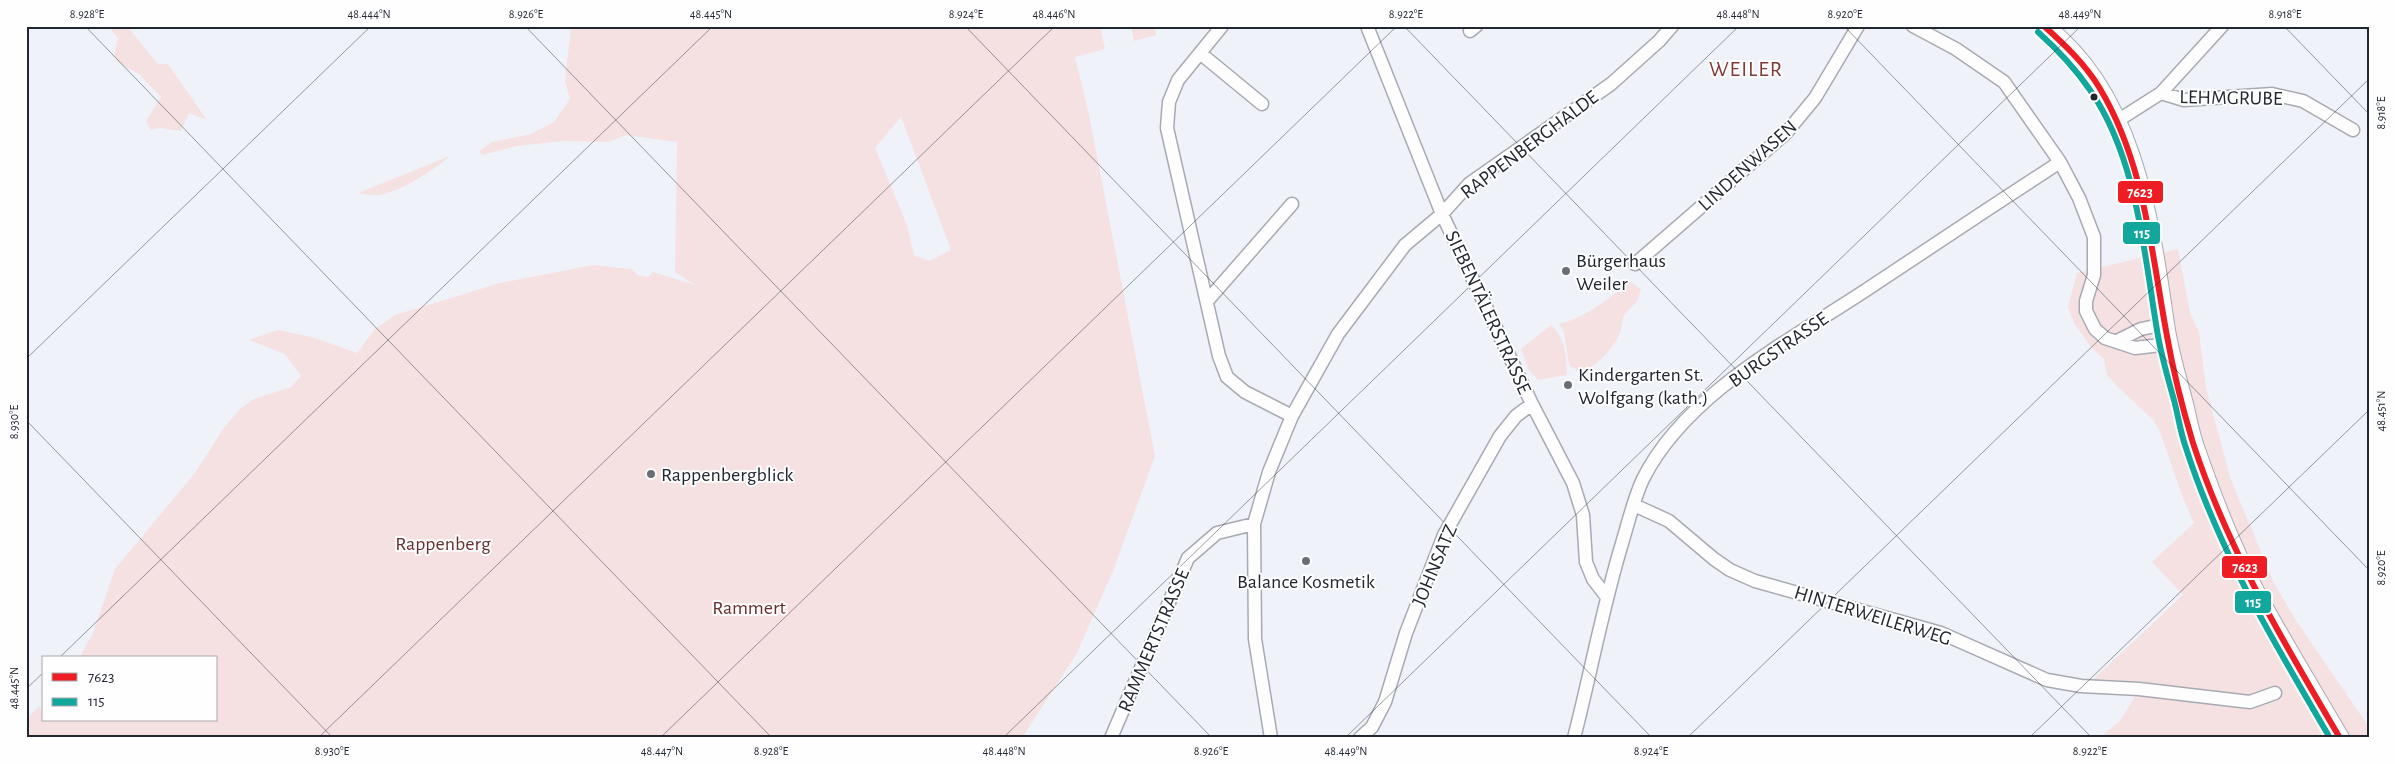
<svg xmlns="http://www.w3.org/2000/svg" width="2395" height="764" viewBox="0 0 2395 764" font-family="'Alegreya Sans',sans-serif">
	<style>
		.green { fill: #f6e1e2; fill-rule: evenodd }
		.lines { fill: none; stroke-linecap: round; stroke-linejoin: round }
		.street-casing { stroke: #a7aab2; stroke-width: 15 }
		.secondary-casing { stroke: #a7aab2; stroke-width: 20 }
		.street { stroke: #fdfdfe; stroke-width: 12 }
		.secondary { stroke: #fdfdfe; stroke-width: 18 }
		.bus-1-casing { stroke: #fefefe; stroke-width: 10 }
		.bus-2-casing { stroke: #fefefe; stroke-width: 10 }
		.bus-1 { stroke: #ee1d23; stroke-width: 6 }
		.bus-2 { stroke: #12a79d; stroke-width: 6 }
		.ticks { fill: none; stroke: #212731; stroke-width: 1; stroke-opacity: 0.45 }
		.bus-dot { fill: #212731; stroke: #fefefe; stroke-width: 2 }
		.poi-dot { fill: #696e77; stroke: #fefefe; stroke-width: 2 }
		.labels { text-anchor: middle; stroke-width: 4; stroke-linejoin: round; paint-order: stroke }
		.street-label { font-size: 20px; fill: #212731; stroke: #fefefe }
		.poi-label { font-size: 20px; fill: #212731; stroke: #fefefe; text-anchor: start }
		.park-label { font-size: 20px; fill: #682f2e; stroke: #fefefe }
		.quarter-label { font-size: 22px; letter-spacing: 1px; fill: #803937; stroke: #fefefe }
		.line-badge { stroke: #fefefe; stroke-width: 2 }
		.badge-label { font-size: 14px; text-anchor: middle; font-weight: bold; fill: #fff }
		.neatline { fill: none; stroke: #212731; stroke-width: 2 }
		.ticks-label { font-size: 12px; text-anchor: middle; fill: #212731 }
	</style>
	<rect width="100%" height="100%" fill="#eff2f8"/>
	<path class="green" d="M108,26H127L158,64H168L207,120L189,113L181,131L161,128L151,130L146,121L161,97L139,74L119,63L114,55L118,38Z
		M571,26H1100L1105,49L1075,57L1089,115L1155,456L1113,571L1077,653L1022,738H26V720L39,706L44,715V720H216V658H79L93,633L115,569L195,473L223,429L240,409L254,399L291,387L301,376L285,354L249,340L278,330L312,337L357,353L375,329L395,315L500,283L593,265L632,269L637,275L648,277L653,272L695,285L675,272L677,142L626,135L609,142L562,141L517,146L482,155L479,151L492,142L531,134L554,122L570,99L565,81ZM901,117L951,250L929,261L914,255L907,225L875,148Z
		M1131,26H1155L1156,35L1134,41Z
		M450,156C434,170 399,193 378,195C372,196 364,194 358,193Z
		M2178,249L2190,313L2199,332L2206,388L2231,480L2275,585L2297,622L2369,727V738H2099L2120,721L2139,690L2086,686L2183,595L2152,562L2194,523L2183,498L2159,429L2153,420L2117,386L2107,375L2104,359L2091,347L2074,323L2068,307L2077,273Z
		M1629,281L1641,289C1636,307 1635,302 1625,314C1621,319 1623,327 1620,333C1612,350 1598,366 1580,372L1569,365L1564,332L1559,324C1586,317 1609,300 1629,281Z
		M1551,325C1566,340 1566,355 1567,375L1538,380L1529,370L1521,349Z"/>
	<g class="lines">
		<g class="street-casing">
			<path id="street" d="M1222,26L1178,80L1169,102L1167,128L1219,356L1227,377L1245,392L1292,416
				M1367,26L1442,214L1532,404L1573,483L1583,515L1586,562L1593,579L1606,596
				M1913,26L1956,49L2004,82L2060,162L2079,198L2094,237V275L2086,301V311L2095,329L2105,338L2135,348L2169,344
				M1470,31L1476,26
				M1200,53L1262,104
				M2161,93L2184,100L2272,94L2303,101L2353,130
				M2117,121L2161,93L2222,26
				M1635,264L1786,133L1815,98L1858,26
				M1208,300L1292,204
				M2117,341L2141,329L2165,324
				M1634,505L1669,521L1714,559L1730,570L1755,581L1941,633L2047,680L2081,686L2139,689L2250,702L2275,693
				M1111,738L1188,558L1217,533L1254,524
				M1271,738L1255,639L1254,524L1269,472L1292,416L1338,334L1405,245L1442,214L1469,184L1611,84L1659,41L1672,26
				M1360,738L1372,727L1385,702L1406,633L1444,535L1500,436L1516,416L1532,404
				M1574,738C1591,672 1603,605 1623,540C1629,520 1634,498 1643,479C1685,395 1787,342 1863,292C1929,248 1994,205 2060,162"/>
		</g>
		<g class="secondary-casing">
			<path id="secondary" d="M2044,26C2134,94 2150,221 2165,324C2169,353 2178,380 2185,408C2188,422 2191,437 2196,450C2213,499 2232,549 2257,595C2283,643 2312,690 2340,738"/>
		</g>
		<use href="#street" class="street"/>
		<use href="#secondary" class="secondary"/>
		<g class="bus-1-casing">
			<path id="bus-1" d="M2044,26C2065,45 2085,64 2099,87C2145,163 2151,251 2167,336C2173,370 2183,410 2193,443C2228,550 2283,641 2340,738"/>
		</g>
		<g class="bus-2-casing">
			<path id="bus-2" d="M2038,32C2058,50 2075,68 2090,90C2138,159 2144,255 2158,336C2162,358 2168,379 2174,400C2178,415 2180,430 2185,445C2219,552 2274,642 2330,738"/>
		</g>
		<use href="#bus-1" class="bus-1"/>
		<use href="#bus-2" class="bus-2"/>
	</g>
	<path class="ticks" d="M85,26L772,738M525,26L1212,738M965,26L1652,738M1404,26L2092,738M1844,26L2369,570M2284,26L2369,114M26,28L28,26M26,359L371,26M26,420L333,738M59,658L713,26M26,689L44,672M318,738L1055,26M660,738L1397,26M1003,738L1739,26M1345,738L2081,26M1687,738L2369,79M2029,738L2369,410"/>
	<circle class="bus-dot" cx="2094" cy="97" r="4.5"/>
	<g class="poi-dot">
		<circle cx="1566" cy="271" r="5"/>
		<circle cx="1568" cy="385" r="5"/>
		<circle cx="651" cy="474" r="5"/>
		<circle cx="1306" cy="561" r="5"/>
	</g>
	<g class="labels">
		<g class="street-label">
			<text transform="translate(2231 97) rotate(1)" y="7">LEHMGRUBE</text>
			<text transform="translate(1529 144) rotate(-37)" y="7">RAPPENBERGHALDE</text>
			<text transform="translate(1747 165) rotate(-42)" y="7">LINDENWASEN</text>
			<text transform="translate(1489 312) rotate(65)" y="7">SIEBENTÄLERSTRASSE</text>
			<text transform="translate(1778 349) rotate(-35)" y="7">BURGSTRASSE</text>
			<text transform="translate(1434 565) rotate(-67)" y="7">JOHNSATZ</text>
			<text transform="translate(1873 615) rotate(17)" y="7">HINTERWEILERWEG</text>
			<text transform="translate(1153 640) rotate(-67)" y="7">RAMMERTSTRASSE</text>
		</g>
		<g class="poi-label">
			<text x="1576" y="267">Bürgerhaus<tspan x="1576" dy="23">Weiler</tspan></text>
			<text x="1578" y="381">Kindergarten St.<tspan x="1578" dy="23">Wolfgang (kath.)</tspan></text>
			<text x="661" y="481">Rappenbergblick</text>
			<text x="1306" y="588" text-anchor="middle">Balance Kosmetik</text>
		</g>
		<g class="park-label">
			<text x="443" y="550">Rappenberg</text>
			<text x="749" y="614">Rammert</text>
		</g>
		<g class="quarter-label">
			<text x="1746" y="76">WEILER</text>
		</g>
	</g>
	<g class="line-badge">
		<rect x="2117" y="180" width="47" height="24" rx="5" fill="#ee1d23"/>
		<rect x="2122" y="221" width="39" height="24" rx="5" fill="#12a79d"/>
		<rect x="2221" y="555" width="47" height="24" rx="5" fill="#ee1d23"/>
		<rect x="2234" y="590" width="38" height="24" rx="5" fill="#12a79d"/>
	</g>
	<g class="badge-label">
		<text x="2140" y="197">7623</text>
		<text x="2142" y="238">115</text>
		<text x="2245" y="572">7623</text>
		<text x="2253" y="607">115</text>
	</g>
	<rect width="2395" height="764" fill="none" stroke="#fefefe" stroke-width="55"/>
	<rect x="42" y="656" width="175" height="65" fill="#fefefe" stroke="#a6a8ac"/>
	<rect x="52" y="673" width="25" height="8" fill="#ee1d23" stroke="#a6a8ac"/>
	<text x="88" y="682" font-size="15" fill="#212731">7623</text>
	<rect x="52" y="698" width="25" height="8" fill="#12a79d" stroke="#a6a8ac"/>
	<text x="88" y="706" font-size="15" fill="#212731">115</text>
	<rect x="28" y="28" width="2340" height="708" class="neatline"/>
	<g class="ticks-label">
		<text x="87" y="18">8.928°E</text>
		<text x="369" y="18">48.444°N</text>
		<text x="526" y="18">8.926°E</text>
		<text x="711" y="18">48.445°N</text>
		<text x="966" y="18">8.924°E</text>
		<text x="1054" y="18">48.446°N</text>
		<text x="1406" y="18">8.922°E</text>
		<text x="1738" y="18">48.448°N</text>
		<text x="1845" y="18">8.920°E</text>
		<text x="2080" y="18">48.449°N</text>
		<text x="2285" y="18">8.918°E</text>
		<text transform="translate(2381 113) rotate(-90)" y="4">8.918°E</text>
		<text transform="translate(2381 411) rotate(-90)" y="4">48.451°N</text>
		<text transform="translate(14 422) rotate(-90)" y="4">8.930°E</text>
		<text transform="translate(2381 568) rotate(-90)" y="4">8.920°E</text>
		<text transform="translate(14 688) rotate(-90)" y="4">48.445°N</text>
		<text x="332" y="755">8.930°E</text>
		<text x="662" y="755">48.447°N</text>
		<text x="771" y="755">8.928°E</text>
		<text x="1004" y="755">48.448°N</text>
		<text x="1211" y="755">8.926°E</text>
		<text x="1346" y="755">48.449°N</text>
		<text x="1651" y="755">8.924°E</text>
		<text x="2090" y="755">8.922°E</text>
	</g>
</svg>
